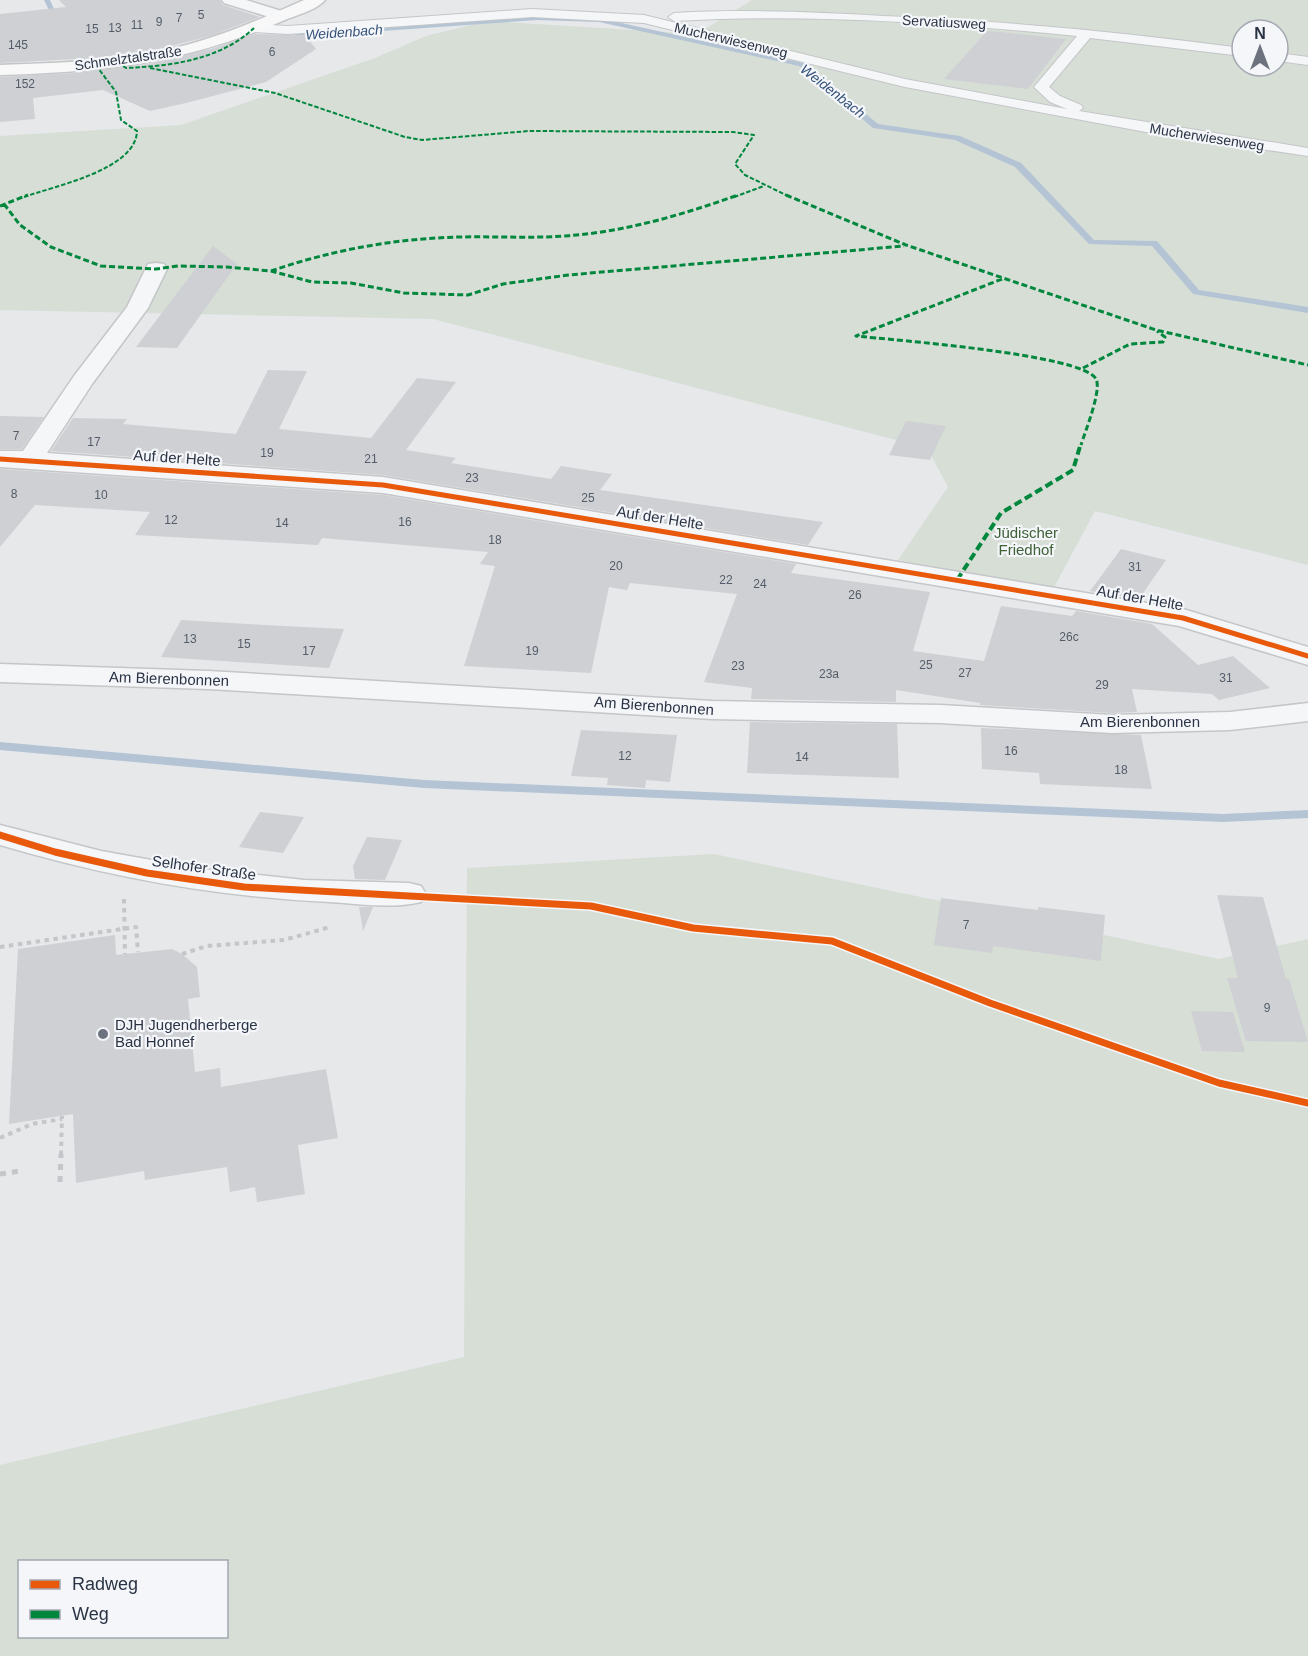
<svg xmlns="http://www.w3.org/2000/svg" width="1308" height="1656" viewBox="0 0 1308 1656" font-family="Helvetica,sans-serif">
	<style>
		.green { fill: #d6ded6; fill-rule: evenodd }
		.lines { fill: none; stroke-linecap: round; stroke-linejoin: round }
		.stream { fill: #b4c4d5; fill-rule: evenodd }
		.building { fill: #ced0d3 }
		.service-casing { stroke: #c4c6c8; stroke-width: 2 }
		.minor-casing { stroke: #c4c6c8; stroke-width: 3 }
		.secondary-casing { stroke: #c4c6c8; stroke-width: 3 }
		.path-far1 { stroke: #c5c6ca; stroke-width: 4; stroke-dasharray: 4.5 4.5; stroke-linecap: butt }
		.path { stroke: #c5c6ca; stroke-width: 5; stroke-dasharray: 6 6; stroke-linecap: butt }
		.service { fill: #f5f6f7; fill-rule: evenodd }
		.minor { fill: #f5f6f7; fill-rule: evenodd }
		.secondary { fill: #f8f8f8; fill-rule: evenodd }
		.quiet-far2 { stroke: #00873e; stroke-width: 2; stroke-dasharray: 4.5 2; stroke-linecap: butt }
		.quiet-far1 { stroke: #00873e; stroke-width: 3; stroke-dasharray: 6 3; stroke-linecap: butt }
		.quiet { stroke: #00873e; stroke-width: 4; stroke-dasharray: 8 4; stroke-linecap: butt }
		.cycleway-far1-casing { stroke: #f4f6f9; stroke-width: 8 }
		.cycleway-casing { stroke: #f4f6f9; stroke-width: 10 }
		.cycleway-far1 { stroke: #e8590c; stroke-width: 5 }
		.cycleway { stroke: #e8590c; stroke-width: 7 }
		.poi-dot { fill: #6c737f; stroke: #f4f6f9; stroke-width: 2 }
		.labels { text-anchor: middle; stroke-width: 4.5; stroke-linejoin: round; paint-order: stroke }
		.number-label { font-size: 12px; fill: #545c69 }
		.far-street-label { font-size: 14px; fill: #2b3445; stroke: #f4f6f9 }
		.far-water-label { font-size: 14px; font-style: italic; fill: #34527a; stroke: #f4f6f9 }
		.street-label { font-size: 15px; fill: #2b3445; stroke: #f4f6f9 }
		.park-label { font-size: 15px; fill: #3f6138; stroke: #f4f6f9 }
		.poi-label { font-size: 15px; fill: #2b3445; stroke: #f4f6f9; text-anchor: start }
	</style>
	<rect width="100%" height="100%" fill="#e6e8ea"/>
	<path class="green" d="M752,0H1308V565L1095,511L1053,589L898,560L948,487L927,448L433,319L0,310V136L181,125L375,58L426,36L488,21L697,34ZM1242,30H1278V66H1242Z
		M714,854L1219,959L1308,939V1656H0V1465L464,1357L467,868ZM20,1562H226V1636H20Z"/>
	<g class="lines">
		<path class="stream" d="M44,0H50L61,25L56,24Z
			M537,16L599,18L803,63L878,124L960,136L1021,163L1094,240L1157,241L1199,290L1308,307V313L1193,294L1152,246L1089,244L1015,167L955,140L873,128L799,66L599,22L537,20L297,37L294,35L297,33Z
			M0,742L424,780L1223,814L1308,810V818L1223,822L424,788L0,750Z"/>
	</g>
	<path class="building" d="M59,0H220L223,5L260,17L210,36L152,51L95,58L0,63V14L66,7Z
		M987,31L1000,32L1066,39L1028,89L944,79Z
		M255,34L305,35L316,49L266,82L186,103L150,111L103,90L33,98L35,119L0,122V77L74,73L143,65L211,49Z
		M213,246L237,264L177,348L136,347Z
		M268,370L307,371L279,429L371,438L417,378L456,382L406,450L456,458L451,463L551,479L561,466L612,474L600,490L823,522L808,545L383,475L51,451L73,418L127,419L123,424L236,434Z
		M0,416L44,417L22,449H0Z
		M906,421L946,426L930,460L889,455Z
		M0,469L383,495L796,564L791,573L930,592L913,651L984,661L1001,606L1072,616L1076,611L1152,624L1198,665L1233,656L1270,688L1219,700L1212,694L1132,689L1137,712L1112,713L980,705V703L896,690V702L751,699L752,688L704,682L737,594L630,583L627,590L609,587L591,673L464,666L495,566L480,564L488,552L322,538L318,545L135,535L150,512L35,505L0,547Z
		M1121,549L1166,560L1139,599L1090,591Z
		M181,620L265,625L344,629L329,668L161,657Z
		M750,722L897,724L899,778L747,773Z
		M981,728L1141,735L1152,789L1040,784L1039,773L982,769Z
		M581,730L677,735L670,782L646,780L645,788L607,785L608,778L571,776Z
		M260,812L304,817L283,853L239,847Z
		M367,837L402,840L385,880L355,879L353,866Z
		M1217,895L1263,897L1286,979H1289L1308,1042L1246,1041L1227,978H1238Z
		M941,898L1038,910V907L1105,915L1101,961L993,946L992,953L934,945Z
		M359,907H373L363,931Z
		M115,935L116,955L172,949L182,954L197,967L200,997L188,999L195,1072L220,1068L221,1087L326,1069L338,1138L298,1145L305,1194L257,1202L255,1187L230,1192L227,1167L145,1180L144,1171L76,1183L73,1114L9,1124L18,949Z
		M1191,1011L1233,1012L1245,1052L1202,1051Z"/>
	<g class="lines">
		<g class="service-casing">
			<path id="service" d="M532,9L644,15L905,79L1067,109L1050,102L1034,87L1077,36C944,23 808,13 674,21L668,17L674,13C744,9 814,12 884,16C1004,21 1123,32 1242,48V56L1090,38L1049,87L1060,96L1081,105L1083,108L1079,111L1308,148V156L1146,132L905,87L644,23L532,17L288,34L254,32L248,28L254,24L288,26Z
				M1278,53L1308,57V65L1278,61Z"/>
		</g>
		<g class="minor-casing">
			<path id="minor" d="M222,0H246L288,13L290,16L282,21L224,3Z
				M156,263L164,264L167,269L148,308L92,384L47,453L383,477L1183,609L1308,647V665L1179,626L383,493L0,467V451H23L74,376L127,307L148,264Z
				M0,664L208,671L712,701L940,705L1112,715L1230,712L1308,703V721L1230,730L1112,733L940,723L712,719L208,689L0,682Z
				M0,825L101,851L202,869L304,880L409,883L421,886L426,894L421,902C393,909 359,904 330,902C217,897 108,877 0,845Z"/>
		</g>
		<g class="secondary-casing">
			<path id="secondary" d="M304,0H325C316,11 293,16 280,22C184,63 103,72 0,75V65C51,63 102,62 152,53C205,43 255,22 304,0Z"/>
		</g>
		<path class="path-far1" d="M124,899L125,954
			M0,947L136,927L138,952
			M182,954L207,946L284,940L330,927
			M0,1138L32,1124L62,1119
			M61,1155L62,1116"/>
		<path class="path" d="M0,1174L20,1171
			M60,1182L61,1154"/>
		<use href="#service" class="service"/>
		<use href="#minor" class="minor"/>
		<use href="#secondary" class="secondary"/>
		<path class="quiet-far2" d="M118,62L126,68C171,66 220,60 254,28
			M150,68L275,93L405,137L422,140L529,131L733,132L754,135L735,164L745,175L790,197
			M24,197C54,186 136,170 137,131L121,120L116,92L95,64
			M734,197L764,186"/>
		<path class="quiet-far1" d="M786,195L906,245L1156,330L1308,365
			M4,204L20,225L51,247L101,266L156,269L178,266L227,267L271,271L312,282L351,283L404,293L468,295L503,284L568,275L904,246
			M0,206L28,195
			M271,271C323,253 381,241 437,238C479,235 522,239 565,236C624,232 682,215 738,195
			M1002,279L856,336C892,340 1082,354 1096,379C1102,390 1085,432 1081,445
			M1083,368L1130,344L1163,342L1165,337L1157,331"/>
		<path class="quiet" d="M957,580L1001,513L1073,470L1081,443"/>
		<g class="cycleway-far1-casing">
			<path id="cycleway-far1" d="M0,459L383,485L1183,618L1308,656"/>
		</g>
		<g class="cycleway-casing">
			<path id="cycleway" d="M0,835L55,852L147,873L244,887L591,906L693,928L832,941L990,1003L1219,1083L1308,1103"/>
		</g>
		<use href="#cycleway-far1" class="cycleway-far1"/>
		<use href="#cycleway" class="cycleway"/>
	</g>
	<circle class="poi-dot" cx="103" cy="1034" r="6"/>
	<g class="labels">
		<g class="number-label">
			<text x="201" y="19">5</text>
			<text x="179" y="22">7</text>
			<text x="159" y="26">9</text>
			<text x="137" y="29">11</text>
			<text x="115" y="32">13</text>
			<text x="92" y="33">15</text>
			<text x="18" y="49">145</text>
			<text x="272" y="56">6</text>
			<text x="25" y="88">152</text>
			<text x="16" y="440">7</text>
			<text x="94" y="446">17</text>
			<text x="267" y="457">19</text>
			<text x="371" y="463">21</text>
			<text x="472" y="482">23</text>
			<text x="14" y="498">8</text>
			<text x="101" y="499">10</text>
			<text x="588" y="502">25</text>
			<text x="171" y="524">12</text>
			<text x="405" y="526">16</text>
			<text x="282" y="527">14</text>
			<text x="495" y="544">18</text>
			<text x="616" y="570">20</text>
			<text x="1135" y="571">31</text>
			<text x="726" y="584">22</text>
			<text x="760" y="588">24</text>
			<text x="855" y="599">26</text>
			<text x="1069" y="641">26c</text>
			<text x="190" y="643">13</text>
			<text x="244" y="648">15</text>
			<text x="309" y="655">17</text>
			<text x="532" y="655">19</text>
			<text x="926" y="669">25</text>
			<text x="738" y="670">23</text>
			<text x="965" y="677">27</text>
			<text x="829" y="678">23a</text>
			<text x="1226" y="682">31</text>
			<text x="1102" y="689">29</text>
			<text x="1011" y="755">16</text>
			<text x="625" y="760">12</text>
			<text x="802" y="761">14</text>
			<text x="1121" y="774">18</text>
			<text x="966" y="929">7</text>
			<text x="1267" y="1012">9</text>
		</g>
		<g class="far-street-label">
			<text transform="translate(944 22) rotate(3)" y="5">Servatiusweg</text>
			<text transform="translate(731 40) rotate(13)" y="5">Mucherwiesenweg</text>
			<text transform="translate(128 58) rotate(-8)" y="5">Schmelztalstraße</text>
			<text transform="translate(1207 137) rotate(9)" y="5">Mucherwiesenweg</text>
		</g>
		<g class="far-water-label">
			<text transform="translate(344 32) rotate(-4)" y="5">Weidenbach</text>
			<text transform="translate(833 91) rotate(38)" y="5">Weidenbach</text>
		</g>
		<g class="street-label">
			<text transform="translate(177 458) rotate(4)" y="5">Auf der Helte</text>
			<text transform="translate(660 518) rotate(9)" y="5">Auf der Helte</text>
			<text transform="translate(1140 598) rotate(10)" y="5">Auf der Helte</text>
			<text transform="translate(169 679) rotate(2)" y="5">Am Bierenbonnen</text>
			<text transform="translate(654 706) rotate(4)" y="5">Am Bierenbonnen</text>
			<text x="1140" y="727">Am Bierenbonnen</text>
			<text transform="translate(204 868) rotate(8)" y="5">Selhofer Straße</text>
		</g>
		<g class="park-label">
			<text x="1026" y="538">Jüdischer<tspan x="1026" dy="17">Friedhof</tspan></text>
		</g>
		<g class="poi-label">
			<text x="115" y="1030">DJH Jugendherberge<tspan x="115" dy="17">Bad Honnef</tspan></text>
		</g>
	</g>
	<rect x="18" y="1560" width="210" height="78" fill="#f4f6f9" stroke="#a4a8b1" stroke-width="1.5"/>
	<rect x="30" y="1580" width="30" height="9" fill="#e8590c" stroke="#a4a8b1" stroke-width="1.5"/>
	<text x="72" y="1590" font-size="18" fill="#2b3445">Radweg</text>
	<rect x="30" y="1610" width="30" height="9" fill="#00873e" stroke="#a4a8b1" stroke-width="1.5"/>
	<text x="72" y="1620" font-size="18" fill="#2b3445">Weg</text>
	<g transform="translate(1260 48)"><circle r="28" fill="#f4f6f9" stroke="#a4a8b1" stroke-width="1.5"/>
	<path d="M0-4.5L10 22L0 15L-10 22Z" fill="#6c737f"/>
	<text y="-9" font-size="16" font-weight="bold" text-anchor="middle" fill="#2b3445">N</text>
	</g>
</svg>
